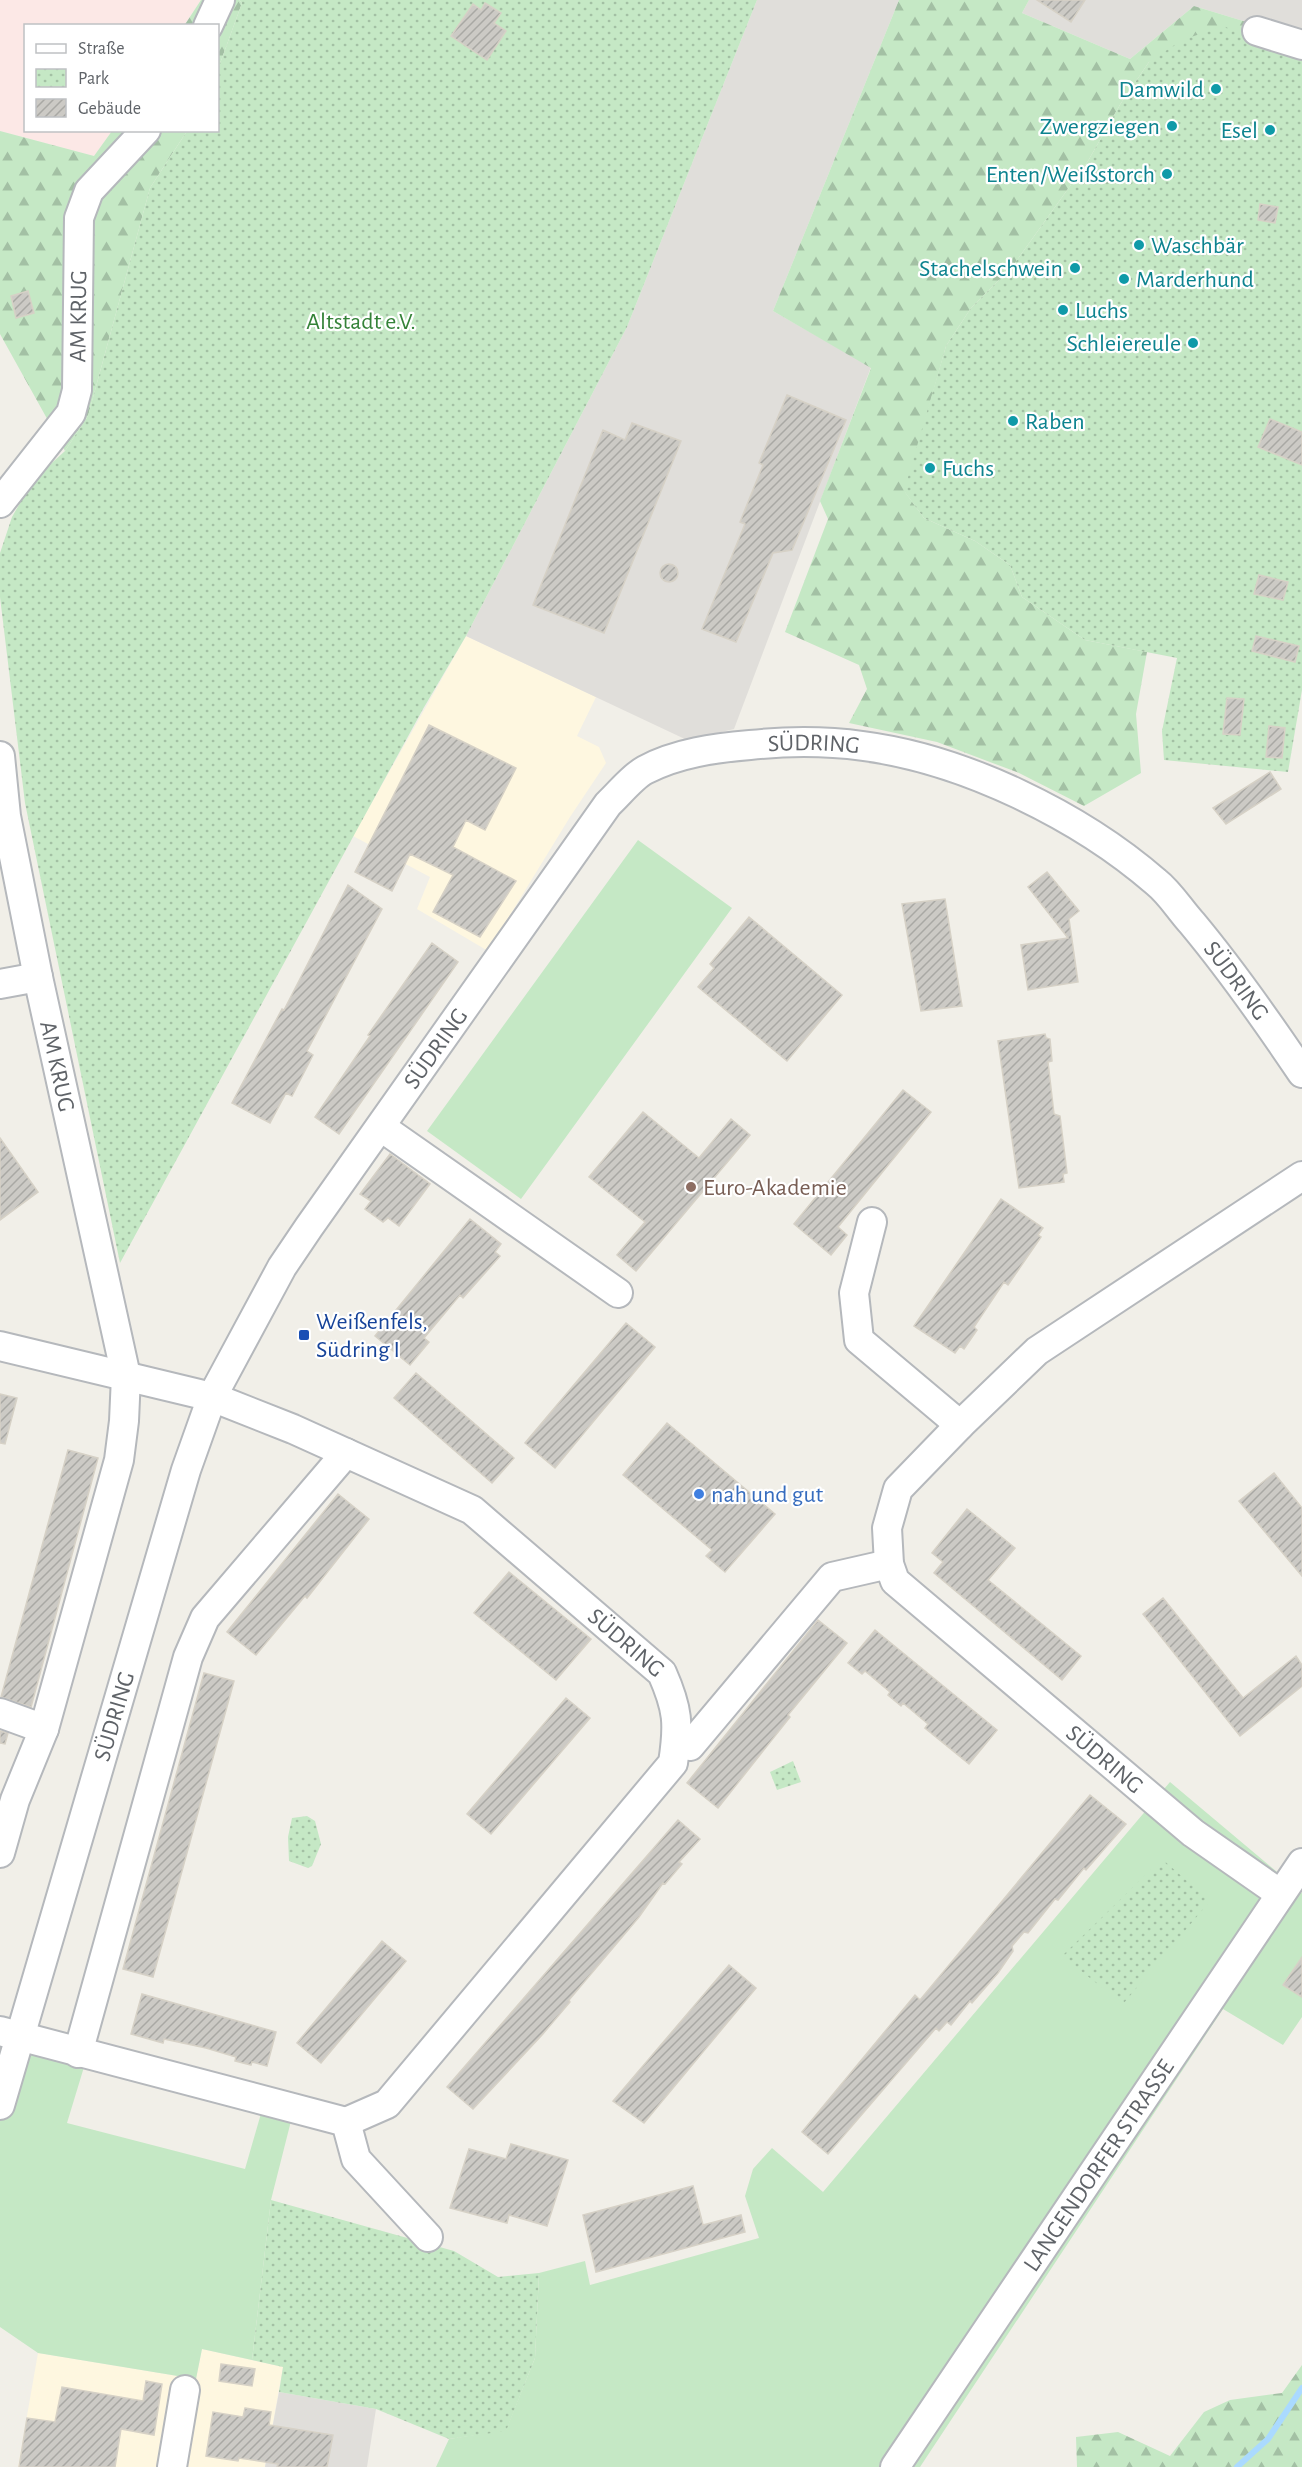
<svg xmlns="http://www.w3.org/2000/svg" width="1302" height="2467" viewBox="0 0 1302 2467" font-family="'Alegreya Sans',sans-serif">
	<style>
		.commercial { fill: #fef7e0 }
		.industrial { fill: #e0deda }
		.medical { fill: #fce8e6 }
		.grass { fill: #c5e8c5 }
		.forest { fill: url(#forest-firs) }
		.park { fill: url(#park-dots) }
		.lines { fill: none; stroke-linecap: round; stroke-linejoin: round }
		.stream { stroke: #aadaff; stroke-width: 6 }
		.building { fill: url(#building-hatch); stroke: #d6d1c6; stroke-width: 1.5 }
		.minor-casing { stroke: #b5b8bc; stroke-width: 32 }
		.minor { stroke: #fff; stroke-width: 28 }
		.culture-dot { fill: #0f9aa8; stroke: #fff; stroke-width: 2 }
		.education-dot { fill: #8d6e63; stroke: #fff; stroke-width: 2 }
		.transit-dot { fill: #1a4fb4; stroke: #fff; stroke-width: 2 }
		.shop-dot { fill: #3f7fe0; stroke: #fff; stroke-width: 2 }
		.labels { text-anchor: middle; stroke-width: 4.5; stroke-linejoin: round; paint-order: stroke }
		.culture-label { font-size: 24px; fill: #0d838f; stroke: #fff; text-anchor: end }
		.street-label { font-size: 24px; fill: #5f6368; stroke: #fff }
		.park-label { font-size: 24px; fill: #348238; stroke: #fff }
		.education-label { font-size: 24px; fill: #785e54; stroke: #fff; text-anchor: start }
		.transit-label { font-size: 24px; fill: #164399; stroke: #fff; text-anchor: start }
		.shop-label { font-size: 24px; fill: #366cbe; stroke: #fff; text-anchor: start }
	</style>
	<defs>
		<pattern id="forest-firs" width="22" height="20" patternUnits="userSpaceOnUse" patternTransform="scale(1.5)"><rect width="22" height="20" fill="#c5e8c5"/><path d="M5 1l3.5 6h-7zM16 11l3.5 6h-7z" fill="#a3c0a4"/></pattern>
		<pattern id="park-dots" width="8" height="8" patternUnits="userSpaceOnUse" patternTransform="scale(1.5)"><rect width="8" height="8" fill="#c5e8c5"/><path d="M2 2h.1M6 6h.1" fill="none" stroke="#a3c0a4" stroke-width="1.8" stroke-linecap="round"/></pattern>
		<pattern id="building-hatch" width="6" height="6" patternUnits="userSpaceOnUse" patternTransform="scale(1.5)"><rect width="6" height="6" fill="#cccac5"/><path d="M-1 1l2-2M0 6l6-6M5 7l2-2" fill="none" stroke="#a9a8a4"/></pattern>
	</defs>
	<rect width="100%" height="100%" fill="#f1efe8"/>
	<path class="commercial" d="M466,636L596,697L577,736L599,747L606,763L570,817L488,951L417,909L430,877L353,836Z
		M202,2349L283,2367L265,2467H18L38,2353L196,2379Z"/>
	<path class="industrial" d="M757,0H899L773,311L871,367L734,729L687,740L466,636L627,327Z
		M1029,0H1302V39L1194,6L1130,59L1022,13Z
		M279,2392L376,2409L367,2467H265Z"/>
	<path class="medical" d="M0,0H201L184,25L26,26V130L112,131L94,156L0,131Z"/>
	<path class="grass" d="M638,840L732,908L521,1199L427,1131Z
		M1170,1782L1302,1893V2017L1283,2045L1223,2009L920,2467H436L449,2439L506,2430L535,2358L539,2273L585,2261L590,2285L759,2238L745,2196L753,2169L772,2148L823,2192Z
		M0,2043L84,2067L67,2123L245,2169L262,2110L292,2117L271,2200L252,2360L202,2349L196,2379L38,2353L0,2327Z"/>
	<path class="forest" d="M201,0H239L242,3L218,69V26H184Z
		M899,0H1029L1022,13L1130,59L1194,6L1302,39L1149,62L1121,103L1088,161L1012,267L971,308L946,346L905,492L924,518L975,541L1010,565L1022,597L1085,640L1147,652L1136,714L1141,773L1084,806L1019,773L937,742L849,723L867,689L859,665L785,632L828,519L820,501L871,368L773,311Z
		M0,131L94,156L112,131H187L150,188L88,416L65,451L0,334Z
		M1302,2365V2467H1077L1076,2437L1118,2432L1170,2456L1204,2412L1230,2400L1282,2393Z"/>
	<path class="park" d="M239,0H757L627,327L466,636L423,709L120,1263L25,803L0,597V553L12,517L33,480L65,451L88,416L150,188L187,131L218,130V69L242,3Z
		M1224,26L1247,38L1302,57V690L1288,772L1164,760L1162,731L1177,658L1085,640L1022,597L1010,565L975,541L924,518L904,491L946,346L971,308L1012,267L1088,161L1121,103L1149,62L1182,40Z
		M793,1761L801,1782L777,1790L770,1772Z
		M307,1816L315,1821L321,1844L312,1866L308,1868L289,1861L288,1837L292,1818Z
		M1162,1859L1210,1901L1123,2004L1062,1956Z
		M271,2200L454,2251L498,2277L539,2273L535,2358L506,2431L449,2439L376,2409L279,2392L283,2367L252,2360Z"/>
	<g class="lines">
		<path class="stream" d="M1237,2467L1268,2439L1302,2388"/>
	</g>
	<path class="building" d="M1037,0H1085L1071,22Z
		M485,3L501,13L494,23L506,31L487,60L451,36L473,4L481,10Z
		M1260,204L1278,207L1275,223L1258,220Z
		M28,291L34,313L16,318L11,296Z
		M787,395L846,420L792,550L773,553L736,642L702,629L745,524L740,522L763,465L759,463Z
		M1270,419L1302,432V465L1258,447Z
		M632,423L681,441L604,633L533,605L603,430L625,440Z
		M660 573a9 9 0 1 1 18 0a9 9 0 1 1-18 0Z
		M1259,575L1288,582L1283,600L1254,594Z
		M1256,636L1299,646L1295,662L1252,651Z
		M1227,698L1244,699L1240,735L1223,734Z
		M429,725L516,768L485,830L466,820L453,847L516,881L480,937L433,912L453,875L410,854L392,891L355,872Z
		M1269,726L1285,728L1282,758L1266,757Z
		M1270,772L1281,789L1226,824L1213,808Z
		M1047,872L1079,911L1069,919L1078,982L1028,990L1021,945L1068,938L1028,887Z
		M348,885L382,909L307,1051L313,1055L292,1096L286,1093L270,1123L232,1103L282,1009L284,1010Z
		M945,899L962,1006L921,1011L902,904Z
		M749,917L842,995L787,1061L698,987L714,968L710,964Z
		M432,943L458,962L339,1134L315,1117L370,1036L368,1035Z
		M1045,1034L1046,1038L1050,1039L1052,1061L1048,1062L1054,1114L1060,1116L1067,1173L1063,1174L1064,1182L1019,1188L998,1041Z
		M903,1090L931,1112L838,1227L847,1235L831,1255L794,1224Z
		M643,1112L699,1158L731,1119L750,1135L636,1271L617,1255L645,1222L589,1177Z
		M0,1138L38,1192L0,1220Z
		M390,1154L430,1184L399,1226L388,1218L383,1222L365,1209L371,1201L360,1194Z
		M1001,1199L1043,1228L1038,1235L1041,1237L1008,1285L1004,1282L974,1327L977,1330L964,1349L960,1346L955,1353L914,1326Z
		M470,1219L501,1244L495,1252L500,1256L463,1298L460,1295L424,1338L429,1342L410,1365L375,1336Z
		M626,1323L655,1347L555,1468L525,1443Z
		M416,1373L514,1458L492,1483L394,1398Z
		M0,1394L17,1398L5,1444L0,1443Z
		M667,1423L775,1514L725,1572L706,1556L712,1550L623,1475Z
		M68,1450L98,1458L31,1707L1,1697Z
		M1274,1473L1302,1508V1576L1239,1501Z
		M338,1494L369,1519L307,1598L305,1596L256,1655L227,1632Z
		M967,1509L1015,1548L988,1580L1081,1656L1062,1680L934,1573L943,1562L932,1553Z
		M509,1572L591,1639L556,1680L474,1613Z
		M1163,1598L1243,1698L1296,1656L1302,1665V1686L1240,1736L1143,1614Z
		M818,1620L847,1643L788,1715L790,1717L718,1808L687,1783Z
		M875,1630L997,1730L969,1764L925,1728L928,1724L903,1703L901,1706L888,1695L890,1692L865,1671L862,1674L848,1663Z
		M204,1673L234,1681L153,1977L123,1969Z
		M566,1698L590,1718L491,1834L467,1814Z
		M0,1731L8,1733L5,1744L0,1743Z
		M1090,1795L1126,1824L1086,1870L1084,1868L1058,1900L1055,1899L1028,1933L1024,1932L1012,1946L1013,1951L998,1973L972,2003L970,2001L951,2025L947,2022L939,2031L936,2028L828,2154L802,2132L915,1995L920,2000Z
		M678,1820L700,1839L679,1862L682,1864L665,1884L663,1883L639,1917L569,2000L570,2002L542,2035L473,2109L447,2087Z
		M382,1941L406,1961L321,2063L297,2043Z
		M1302,1957V1997L1283,1985Z
		M729,1965L756,1988L644,2123L613,2101Z
		M142,1994L276,2032L267,2066L252,2062L251,2065L235,2061L236,2057L206,2048L164,2039L163,2043L131,2034Z
		M511,2144L568,2160L547,2226L509,2215L507,2223L450,2208L469,2149L506,2159Z
		M693,2186L703,2225L741,2215L745,2232L596,2272L583,2215Z
		M221,2364L255,2369L252,2386L219,2381Z
		M146,2381L162,2384L154,2435L121,2429L115,2467H19L27,2418L55,2422L62,2387L143,2401Z
		M245,2408L271,2412L269,2425L333,2435L327,2467H277L278,2464L239,2458L238,2461L206,2456L213,2412L243,2417Z"/>
	<g class="lines">
		<g class="minor-casing">
			<g id="minor">
				<path d="M208,26L220,0"/>
				<path d="M1257,31L1302,45"/>
				<path id="s1" d="M0,503L71,413L77,390L79,218L89,191L146,130"/>
				<path id="s2" d="M0,756L6,816L38,977L126,1376L124,1421L119,1460L44,1729L0,1713"/>
				<path d="M0,984L38,977"/>
				<path d="M381,1127L618,1293"/>
				<path d="M872,1222L854,1293L859,1340L960,1425"/>
				<path id="s3" d="M0,1346L212,1397L293,1429L472,1510L662,1673C678,1709 679,1724 673,1763L387,2104L346,2122"/>
				<path d="M690,1746L832,1577L889,1564"/>
				<path d="M0,1853L15,1800L44,1729"/>
				<path d="M1279,1893L1193,1833L895,1581L889,1564L887,1528L898,1489L960,1425L1037,1351L1302,1176"/>
				<path d="M0,2031L346,2122L356,2159L428,2237"/>
				<path d="M78,2053L188,1657L205,1618L346,1453"/>
				<path id="s4" d="M0,2105L186,1470L212,1397L282,1267L309,1227L608,804C619,794 632,777 645,770C677,753 715,748 750,745C788,741 826,741 863,746C964,759 1080,816 1156,882C1170,893 1180,910 1192,923C1232,971 1267,1021 1302,1073"/>
				<path d="M172,2467L185,2390"/>
				<path id="s5" d="M895,2467L1302,1863"/>
			</g>
		</g>
		<use href="#minor" class="minor"/>
	</g>
	<g class="culture-dot">
		<circle cx="1216" cy="89" r="6"/>
		<circle cx="1172" cy="126" r="6"/>
		<circle cx="1270" cy="130" r="6"/>
		<circle cx="1167" cy="174" r="6"/>
		<circle cx="1139" cy="245" r="6"/>
		<circle cx="1075" cy="268" r="6"/>
		<circle cx="1124" cy="279" r="6"/>
		<circle cx="1063" cy="310" r="6"/>
		<circle cx="1193" cy="343" r="6"/>
		<circle cx="1013" cy="421" r="6"/>
		<circle cx="930" cy="468" r="6"/>
	</g>
	<circle class="education-dot" cx="691" cy="1187" r="6"/>
	<rect class="transit-dot" x="298" y="1329" width="12" height="12" rx="3"/>
	<circle class="shop-dot" cx="699" cy="1494" r="6"/>
	<g class="labels">
		<g class="culture-label">
			<text x="1204" y="97">Damwild</text>
			<text x="1160" y="134">Zwergziegen</text>
			<text x="1258" y="138">Esel</text>
			<text x="1155" y="182">Enten/Weißstorch</text>
			<text x="1151" y="253" text-anchor="start">Waschbär</text>
			<text x="1063" y="276">Stachelschwein</text>
			<text x="1136" y="287" text-anchor="start">Marderhund</text>
			<text x="1075" y="318" text-anchor="start">Luchs</text>
			<text x="1181" y="351">Schleiereule</text>
			<text x="1025" y="429" text-anchor="start">Raben</text>
			<text x="942" y="476" text-anchor="start">Fuchs</text>
		</g>
		<g class="street-label">
			<text dy="8" stroke="none"><textPath href="#s1" startOffset="212">AM KRUG</textPath></text>
			<text dy="8" stroke="none"><textPath href="#s4" startOffset="1676">SÜDRING</textPath></text>
			<text dy="8" stroke="none"><textPath href="#s4" startOffset="2180">SÜDRING</textPath></text>
			<text dy="8" stroke="none"><textPath href="#s4" startOffset="1154">SÜDRING</textPath></text>
			<text dy="8" stroke="none"><textPath href="#s2" startOffset="316">AM KRUG</textPath></text>
			<text dy="8" stroke="none"><textPath href="#s3" startOffset="705">SÜDRING</textPath></text>
			<text dy="8" stroke="none"><textPath href="#s4" startOffset="405">SÜDRING</textPath></text>
			<text transform="translate(1105 1759) rotate(40)" y="8">SÜDRING</text>
			<text dy="8" stroke="none"><textPath href="#s5" startOffset="364">LANGENDORFER STRASSE</textPath></text>
		</g>
		<g class="park-label">
			<text x="361" y="329">Altstadt e.V.</text>
		</g>
		<g class="education-label">
			<text x="703" y="1195">Euro-Akademie</text>
		</g>
		<g class="transit-label">
			<text x="316" y="1329">Weißenfels,<tspan x="316" dy="28">Südring I</tspan></text>
		</g>
		<g class="shop-label">
			<text x="711" y="1502">nah und gut</text>
		</g>
	</g>
	<rect x="24" y="24" width="195" height="108" fill="#ffffff" stroke="#bfc1c3" stroke-width="1.5"/>
	<rect x="36" y="44" width="30" height="9" fill="#ffffff" stroke="#bfc1c3" stroke-width="1.5"/>
	<text x="78" y="54" font-size="18" fill="#5f6368">Straße</text>
	<rect x="36" y="69" width="30" height="18" fill="url(#park-dots)" stroke="#bfc1c3" stroke-width="1.5"/>
	<text x="78" y="84" font-size="18" fill="#5f6368">Park</text>
	<rect x="36" y="99" width="30" height="18" fill="url(#building-hatch)" stroke="#bfc1c3" stroke-width="1.5"/>
	<text x="78" y="114" font-size="18" fill="#5f6368">Gebäude</text>
</svg>
